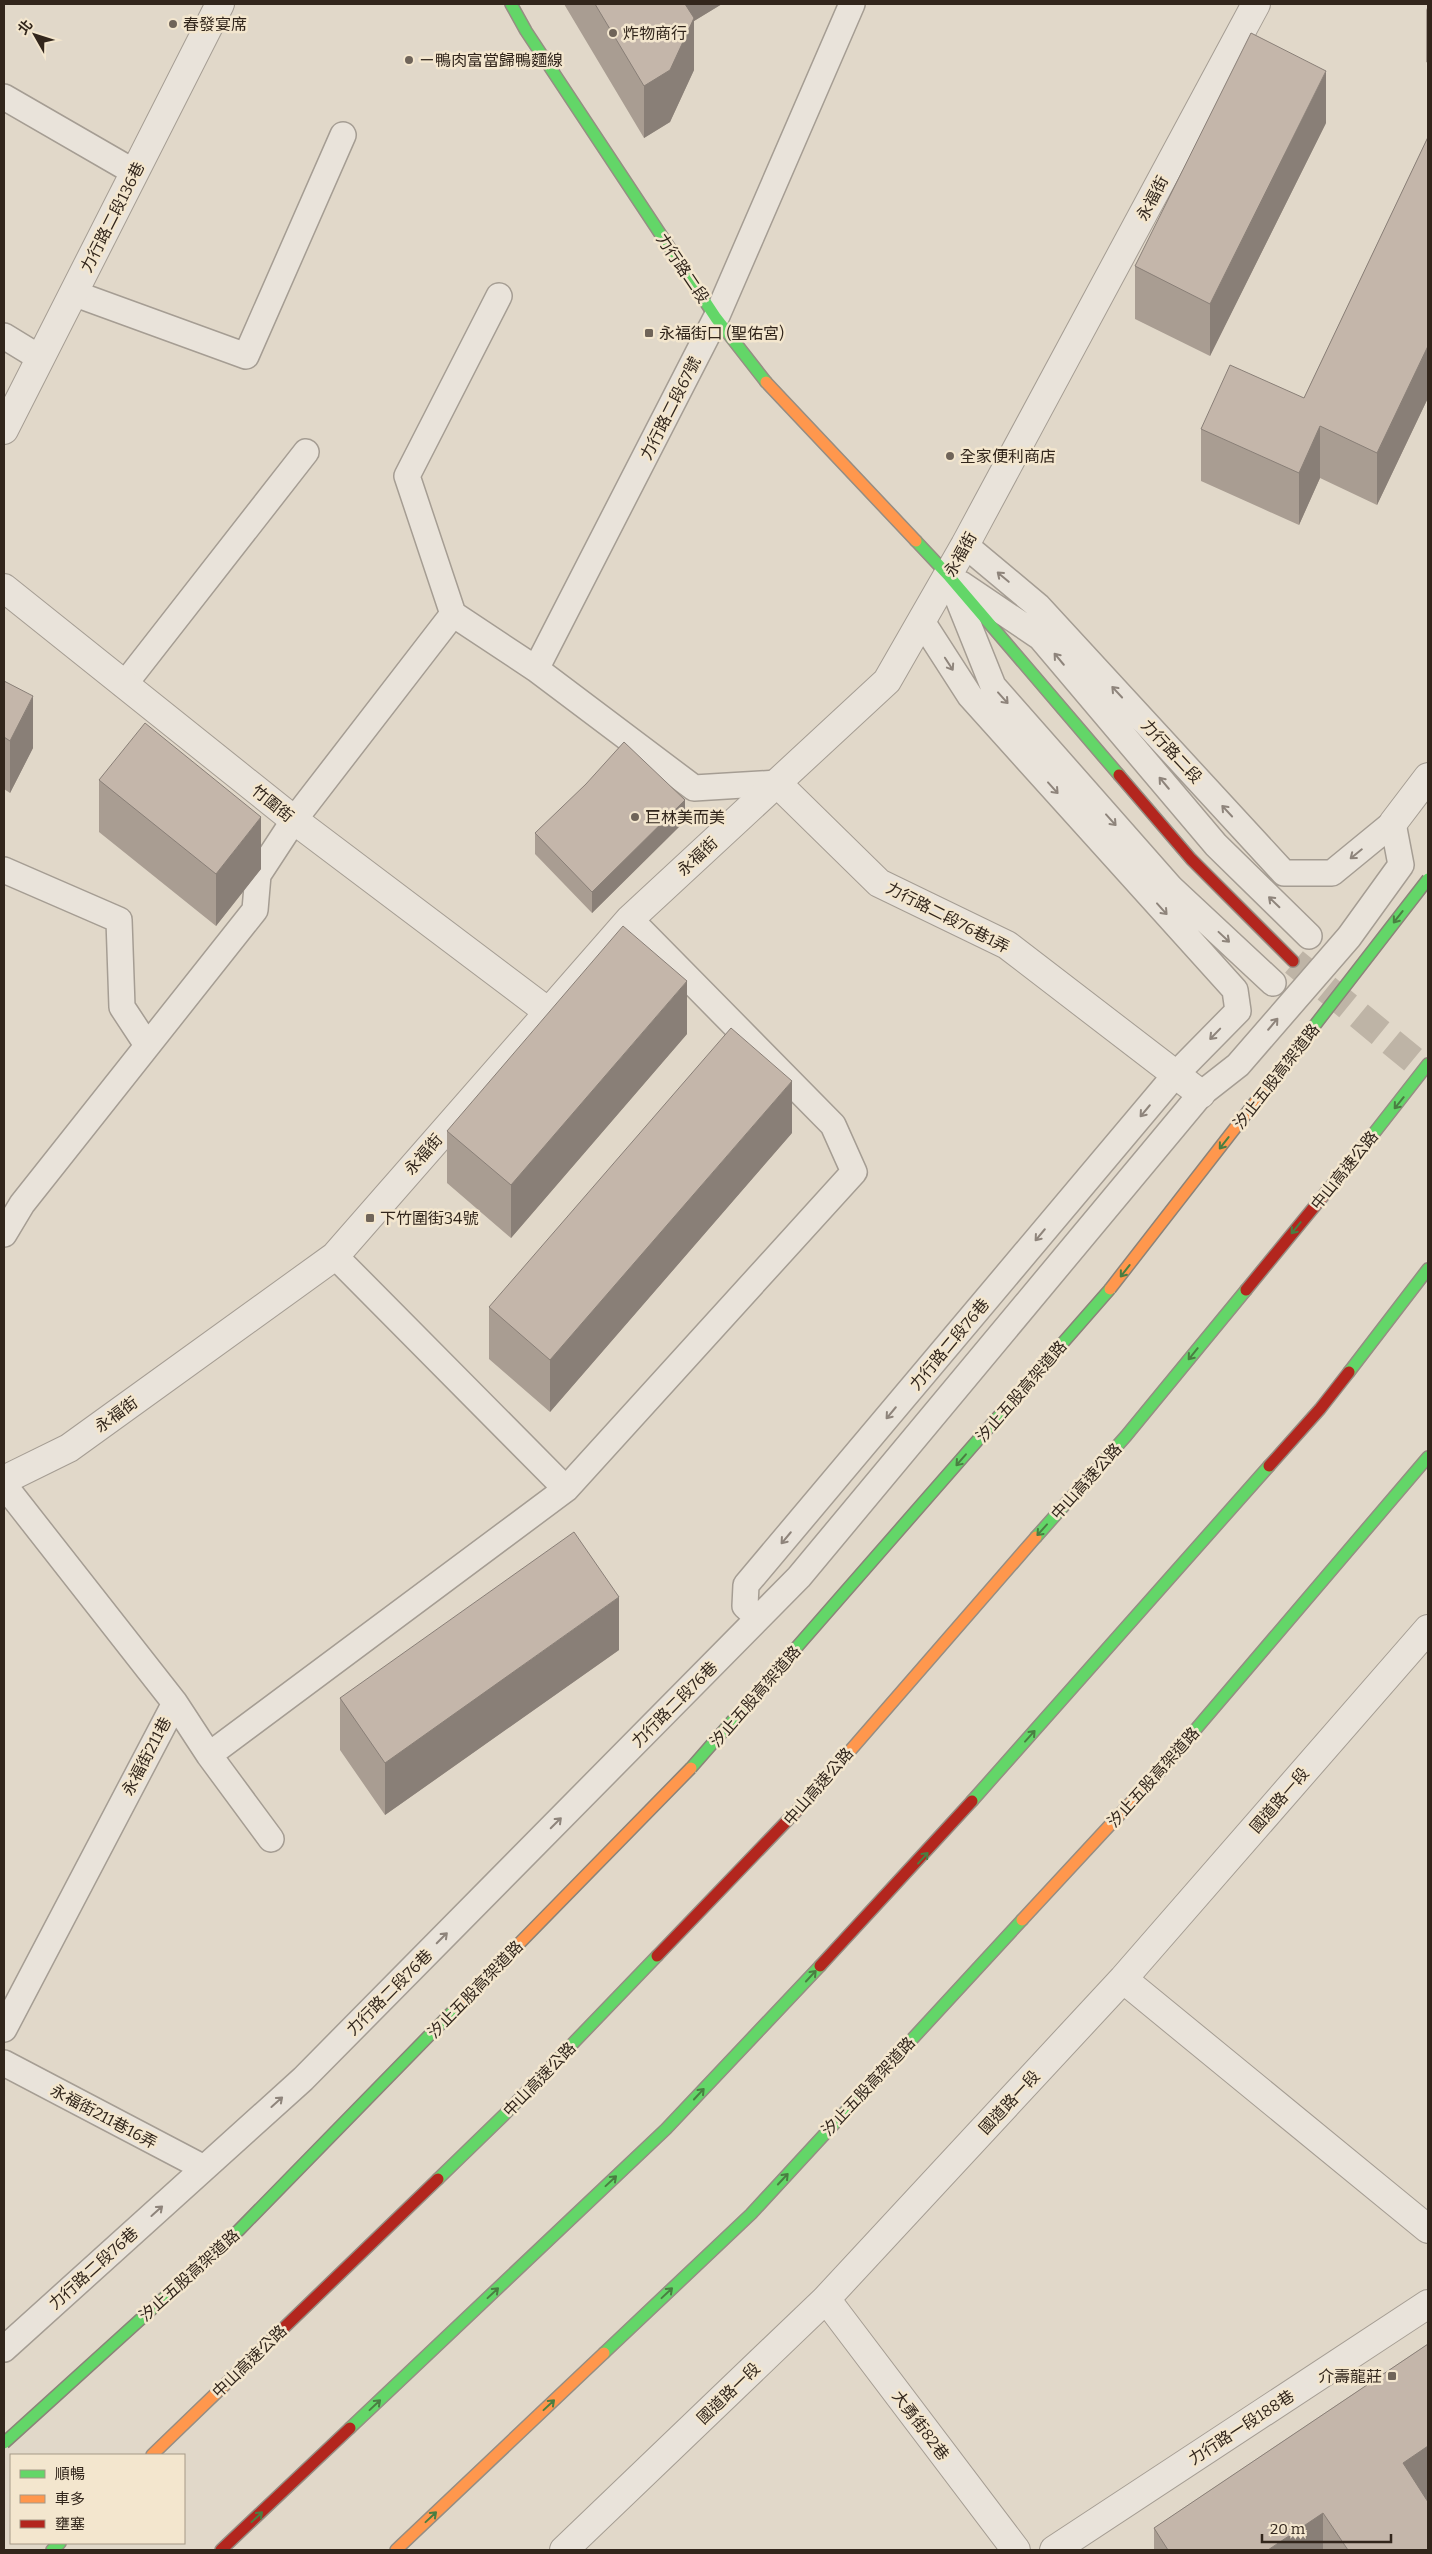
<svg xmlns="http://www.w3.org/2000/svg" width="1432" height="2554" viewBox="0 0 1432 2554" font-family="Bitter,'Noto Sans TC',serif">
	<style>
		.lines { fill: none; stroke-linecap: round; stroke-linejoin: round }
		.secondary-tunnel { stroke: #beb4a6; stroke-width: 28; stroke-dasharray: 28 14; stroke-linecap: butt }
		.lane-casing { stroke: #a59d93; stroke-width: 28 }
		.street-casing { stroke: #a59d93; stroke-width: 30 }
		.fast-casing { stroke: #958d83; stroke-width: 14 }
		.slow-casing { stroke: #958d83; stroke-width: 14 }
		.jam-casing { stroke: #958d83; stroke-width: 14 }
		.lane { stroke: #e9e3da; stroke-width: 25 }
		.street { stroke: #e9e3da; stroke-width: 28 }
		.fast { stroke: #63d668; stroke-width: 11 }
		.slow { stroke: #ff974d; stroke-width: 11 }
		.jam { stroke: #b3261e; stroke-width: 11 }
		.fast-bridge-casing { stroke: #8b8379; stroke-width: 14; stroke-linecap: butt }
		.slow-bridge-casing { stroke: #8b8379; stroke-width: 14; stroke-linecap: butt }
		.fast-bridge { stroke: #63d668; stroke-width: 11 }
		.slow-bridge { stroke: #ff974d; stroke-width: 11 }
		.wall { fill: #a99d92 }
		.shaded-wall { fill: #897f77 }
		.building { fill: #c4b6aa; stroke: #897f77 }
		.oneway { stroke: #8e847b }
		.oneway2 { stroke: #4a7e42 }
		.poi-dot { fill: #6f6459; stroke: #f3e6ce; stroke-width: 2 }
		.labels { text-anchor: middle; stroke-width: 5; stroke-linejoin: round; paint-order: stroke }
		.poi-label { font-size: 16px; fill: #32261c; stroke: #f3e6ce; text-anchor: start }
		.street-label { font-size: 16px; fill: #32261c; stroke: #f3e6ce }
	</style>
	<rect width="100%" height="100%" fill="#e1d8c9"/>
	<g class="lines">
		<path class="secondary-tunnel" d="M1294,962L1428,1072"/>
		<g class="lane-casing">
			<path id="lane" d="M4,97L134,172
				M73,293L246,356L343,135
				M499,296L407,476L453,614L536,669L694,788L777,783
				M4,336L40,358
				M952,584L993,686L1171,888L1273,983
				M961,584L1040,637L1216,845L1309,936
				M536,669L716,318L852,4
				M124,685L306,452
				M4,870L119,920L122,1007L147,1045
				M4,1234L22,1204L255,910L258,875L294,820L453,614
				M335,1256L566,1489
				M4,1485L175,1703L4,2029
				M758,1618L745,1606L746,1585L1176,1074L1238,1011L1235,990L970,696L923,623
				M175,1703L209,1755L566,1489L854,1172L833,1125L630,919
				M209,1755L271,1839
				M4,2063L204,2168
				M4,2349L303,2079L799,1577L1201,1094L1238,1065L1349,937L1401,865L1393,823L1332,873H1284L1038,606L965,545"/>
		</g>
		<g class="street-casing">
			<path id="street" d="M4,430L220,4
				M4,588L294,820L547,1011
				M777,783L879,883L1007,945L1201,1094
				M1393,823L1428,777
				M4,1480L69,1448L335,1256L630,919L887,681L965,545L1256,4
				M1123,1979L1428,2229
				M826,2299L1016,2550
				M564,2550L826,2299L1123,1979L1428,1629
				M1054,2550L1428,2304"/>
		</g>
		<g class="fast-casing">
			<path id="fast" d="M511,4L526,31L716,318L766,382
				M916,541L948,575L1119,775
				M1364,1146L1428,1064
				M1349,1372L1428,1269
				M1036,1537L1126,1436L1246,1290
				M1161,1770L1428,1457
				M972,1801L1269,1466
				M438,2179L504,2115L657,1956
				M604,2353L751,2214L1022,1920
				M350,2428L666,2129L820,1966
				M52,2550L60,2543"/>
		</g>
		<g class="slow-casing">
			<path id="slow" d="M766,382L916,541
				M809,1798L1036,1537
				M1022,1920L1161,1770
				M152,2455L265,2346
				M396,2550L604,2353"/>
		</g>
		<g class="jam-casing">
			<path id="jam" d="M1119,775L1191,859L1293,961
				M1246,1290L1364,1146
				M1269,1466L1320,1409L1349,1372
				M657,1956L809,1798
				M820,1966L972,1801
				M265,2346L438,2179
				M221,2550L350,2428"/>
		</g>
		<use href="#lane" class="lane"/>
		<use href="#street" class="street"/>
		<use href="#fast" class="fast"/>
		<use href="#slow" class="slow"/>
		<use href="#jam" class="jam"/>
		<g class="fast-bridge-casing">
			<path id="fast-bridge" d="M1298,1047L1428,879
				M691,1768L1110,1289
				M4,2443L239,2230L457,2007"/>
		</g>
		<g class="slow-bridge-casing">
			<path id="slow-bridge" d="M1110,1289L1298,1047
				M457,2007L691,1768"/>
		</g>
		<use href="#fast-bridge" class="fast-bridge"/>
		<use href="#slow-bridge" class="slow-bridge"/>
	</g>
	<path class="wall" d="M564,4H722L694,21V70L670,122L644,138Z
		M1428,6V63L1426,62V10Z
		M1326,123L1210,356L1135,319V266Z
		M1428,137V398L1377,505L1320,478L1299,525L1201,481V429L1304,398Z
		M4,681L33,748L10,793L4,789Z
		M99,780L261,869L216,926L99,832Z
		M685,821L592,913L535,854V833Z
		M687,1034L511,1238L447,1183V1131Z
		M792,1133L550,1412L489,1359V1307Z
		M619,1650L385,1815L340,1750V1698Z
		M1428,2344V2498L1427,2499L1428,2550H1154V2528Z"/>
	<path class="shaded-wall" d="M679,4H722L694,21V70L670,122L644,138V86Z
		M1326,71V123L1210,356V304Z
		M1428,346V398L1377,505V453Z
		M1320,426V478L1299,525V473Z
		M33,696V748L10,793V741Z
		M685,800V821L592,913V892Z
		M261,817V869L216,926V874Z
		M687,981V1034L511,1238V1185Z
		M792,1081V1133L550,1412V1360Z
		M619,1597V1650L385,1815V1763Z
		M1428,2446V2498L1403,2515V2463Z
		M1323,2513V2550H1268Z"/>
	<path class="building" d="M595,4H685L694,18L670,70L644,86Z
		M1251,33L1326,71L1210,304L1135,266Z
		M1428,137V346L1377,453L1320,426L1299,473L1201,429L1230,365L1304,398Z
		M4,681L33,696L10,741L4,737Z
		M145,723L261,817L216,874L99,780Z
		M624,742L685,800L592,892L535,833L586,784Z
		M623,926L687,981L511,1185L447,1131Z
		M731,1028L792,1081L550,1360L489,1307Z
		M574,1532L619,1597L385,1763L340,1698Z
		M1428,2344V2446L1403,2463L1428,2502V2550H1348L1323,2513L1268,2550H1168L1154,2528Z"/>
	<defs><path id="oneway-shaft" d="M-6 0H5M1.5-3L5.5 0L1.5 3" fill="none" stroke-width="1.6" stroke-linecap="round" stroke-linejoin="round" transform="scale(1.25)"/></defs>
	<g class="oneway">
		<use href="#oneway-shaft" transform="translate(1003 577) rotate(-140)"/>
		<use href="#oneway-shaft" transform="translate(1059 659) rotate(-130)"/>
		<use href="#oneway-shaft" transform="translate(949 664) rotate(57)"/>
		<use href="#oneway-shaft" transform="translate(1117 692) rotate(-133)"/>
		<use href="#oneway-shaft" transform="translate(1003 698) rotate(48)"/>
		<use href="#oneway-shaft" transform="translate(1164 783) rotate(-130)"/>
		<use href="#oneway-shaft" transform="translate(1053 788) rotate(48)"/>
		<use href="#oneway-shaft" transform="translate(1227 811) rotate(-133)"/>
		<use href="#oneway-shaft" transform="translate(1111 820) rotate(48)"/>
		<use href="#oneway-shaft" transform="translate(1356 854) rotate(141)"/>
		<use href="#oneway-shaft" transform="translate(1274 902) rotate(-136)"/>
		<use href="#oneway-shaft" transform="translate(1162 909) rotate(48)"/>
		<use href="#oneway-shaft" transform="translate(1224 937) rotate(43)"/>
		<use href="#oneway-shaft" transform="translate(1273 1024) rotate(-50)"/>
		<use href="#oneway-shaft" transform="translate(1215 1034) rotate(134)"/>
		<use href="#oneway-shaft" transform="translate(1145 1111) rotate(130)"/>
		<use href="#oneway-shaft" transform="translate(1040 1235) rotate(130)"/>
		<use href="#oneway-shaft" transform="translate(891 1413) rotate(130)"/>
		<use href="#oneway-shaft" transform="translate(786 1538) rotate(130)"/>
		<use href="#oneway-shaft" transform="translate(556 1823) rotate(-45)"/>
		<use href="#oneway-shaft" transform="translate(442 1938) rotate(-45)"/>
		<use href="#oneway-shaft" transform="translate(277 2102) rotate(-42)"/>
		<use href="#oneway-shaft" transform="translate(157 2211) rotate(-42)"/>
	</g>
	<g class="oneway2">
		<use href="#oneway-shaft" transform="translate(1398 917) rotate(128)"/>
		<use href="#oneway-shaft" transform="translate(1399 1103) rotate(129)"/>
		<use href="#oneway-shaft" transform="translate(1224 1143) rotate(128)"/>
		<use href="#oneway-shaft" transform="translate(1296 1228) rotate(129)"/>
		<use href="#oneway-shaft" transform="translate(1125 1271) rotate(128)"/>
		<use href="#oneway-shaft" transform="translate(1193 1354) rotate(129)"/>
		<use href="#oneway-shaft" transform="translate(961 1460) rotate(131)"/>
		<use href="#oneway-shaft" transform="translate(1042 1530) rotate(132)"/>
		<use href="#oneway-shaft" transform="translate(1030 1736) rotate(-48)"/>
		<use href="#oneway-shaft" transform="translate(923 1858) rotate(-48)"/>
		<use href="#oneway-shaft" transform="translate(811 1976) rotate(-47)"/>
		<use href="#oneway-shaft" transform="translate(699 2094) rotate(-47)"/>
		<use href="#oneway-shaft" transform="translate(783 2179) rotate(-47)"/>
		<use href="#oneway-shaft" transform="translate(611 2181) rotate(-43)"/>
		<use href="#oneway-shaft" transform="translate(493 2293) rotate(-43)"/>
		<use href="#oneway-shaft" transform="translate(667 2293) rotate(-43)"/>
		<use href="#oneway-shaft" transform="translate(375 2405) rotate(-43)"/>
		<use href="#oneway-shaft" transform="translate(549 2405) rotate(-43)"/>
		<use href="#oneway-shaft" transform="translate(257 2517) rotate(-43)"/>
		<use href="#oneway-shaft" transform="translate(431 2517) rotate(-43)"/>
	</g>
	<g class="poi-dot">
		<circle cx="173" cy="24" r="5"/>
		<circle cx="613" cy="33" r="5"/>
		<circle cx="409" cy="60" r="5"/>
		<rect x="644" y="328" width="10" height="10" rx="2.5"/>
		<circle cx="950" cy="456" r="5"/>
		<circle cx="635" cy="817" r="5"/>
		<rect x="365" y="1213" width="10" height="10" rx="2.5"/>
		<rect x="1387" y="2371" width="10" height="10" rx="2.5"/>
	</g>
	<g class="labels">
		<g class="poi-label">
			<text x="183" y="30">春發宴席</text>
			<text x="623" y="39">炸物商行</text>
			<text x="419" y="66">ㄧ鴨肉富當歸鴨麵線</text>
			<text x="659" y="339">永福街口 (聖佑宮)</text>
			<text x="960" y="462">全家便利商店</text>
			<text x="645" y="823">巨林美而美</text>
			<text x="380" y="1224">下竹圍街34號</text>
			<text x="1382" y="2382" text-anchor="end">介壽龍莊</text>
		</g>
		<g class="street-label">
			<text transform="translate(1152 198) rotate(-62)" y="6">永福街</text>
			<text transform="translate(112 217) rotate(-63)" y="6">力行路二段136巷</text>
			<text transform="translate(683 268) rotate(56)" y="6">力行路二段</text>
			<text transform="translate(670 408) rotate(-63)" y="6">力行路二段67號</text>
			<text transform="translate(960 554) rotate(-61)" y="6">永福街</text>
			<text transform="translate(1172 751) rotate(47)" y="6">力行路二段</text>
			<text transform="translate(273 803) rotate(39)" y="6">竹圍街</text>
			<text transform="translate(697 856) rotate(-43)" y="6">永福街</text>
			<text transform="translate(948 917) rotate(27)" y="6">力行路二段76巷1弄</text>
			<text transform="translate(1276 1076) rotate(-52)" y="6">汐止五股高架道路</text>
			<text transform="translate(423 1154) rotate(-49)" y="6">永福街</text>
			<text transform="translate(1344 1170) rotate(-51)" y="6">中山高速公路</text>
			<text transform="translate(949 1344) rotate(-50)" y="6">力行路二段76巷</text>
			<text transform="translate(1021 1391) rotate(-49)" y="6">汐止五股高架道路</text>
			<text transform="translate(116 1414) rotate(-36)" y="6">永福街</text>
			<text transform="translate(1086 1481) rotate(-48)" y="6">中山高速公路</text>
			<text transform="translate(755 1696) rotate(-49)" y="6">汐止五股高架道路</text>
			<text transform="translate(674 1704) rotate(-45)" y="6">力行路二段76巷</text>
			<text transform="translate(146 1756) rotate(-62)" y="6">永福街211巷</text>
			<text transform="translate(1153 1777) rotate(-48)" y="6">汐止五股高架道路</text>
			<text transform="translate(818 1786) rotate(-49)" y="6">中山高速公路</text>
			<text transform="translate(1279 1800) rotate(-49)" y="6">國道路一段</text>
			<text transform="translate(475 1989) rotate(-46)" y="6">汐止五股高架道路</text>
			<text transform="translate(389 1992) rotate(-45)" y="6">力行路二段76巷</text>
			<text transform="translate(539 2079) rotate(-46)" y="6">中山高速公路</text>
			<text transform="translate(868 2086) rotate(-47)" y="6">汐止五股高架道路</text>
			<text transform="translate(1009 2102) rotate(-47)" y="6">國道路一段</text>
			<text transform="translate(104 2116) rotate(28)" y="6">永福街211巷16弄</text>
			<text transform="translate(93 2268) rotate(-42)" y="6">力行路二段76巷</text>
			<text transform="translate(189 2275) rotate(-42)" y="6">汐止五股高架道路</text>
			<text transform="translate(249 2361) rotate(-44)" y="6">中山高速公路</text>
			<text transform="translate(728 2393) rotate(-44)" y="6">國道路一段</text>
			<text transform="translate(921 2425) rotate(53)" y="6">大勇街82巷</text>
			<text transform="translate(1241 2427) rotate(-33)" y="6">力行路一段188巷</text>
		</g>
	</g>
	<rect width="1432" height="2554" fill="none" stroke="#32261c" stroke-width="10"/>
	<rect x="10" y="2454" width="175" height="90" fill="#f3e6ce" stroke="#a69987"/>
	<rect x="20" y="2470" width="25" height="8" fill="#63d668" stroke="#a69987"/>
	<text x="55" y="2479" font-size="15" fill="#32261c">順暢</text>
	<rect x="20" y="2495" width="25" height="8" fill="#ff974d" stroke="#a69987"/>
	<text x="55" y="2504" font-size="15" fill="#32261c">車多</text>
	<rect x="20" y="2520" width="25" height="8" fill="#b3261e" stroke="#a69987"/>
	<text x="55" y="2529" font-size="15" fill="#32261c">壅塞</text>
	<g transform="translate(35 35) rotate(309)" stroke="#f3e6ce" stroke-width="4" paint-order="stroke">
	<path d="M0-4L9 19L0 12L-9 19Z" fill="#32261c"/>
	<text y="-8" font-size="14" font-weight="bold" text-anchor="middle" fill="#32261c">北</text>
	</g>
	<path d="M1262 2534v8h129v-8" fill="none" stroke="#32261c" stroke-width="2.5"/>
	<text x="1270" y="2534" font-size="15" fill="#32261c" stroke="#f3e6ce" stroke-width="4" paint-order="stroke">20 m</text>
</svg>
